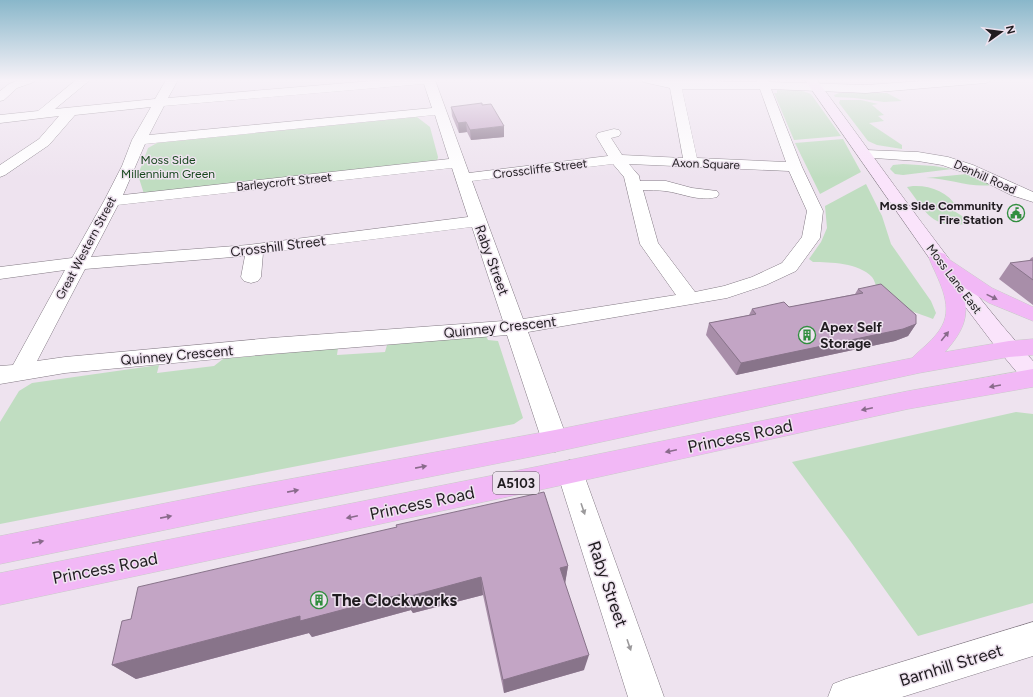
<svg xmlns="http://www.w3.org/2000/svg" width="1033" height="697" viewBox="0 0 1033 697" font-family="Figtree,sans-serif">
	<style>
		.green { fill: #c0ddc1 }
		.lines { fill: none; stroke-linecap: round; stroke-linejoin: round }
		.minor-casing { stroke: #837a84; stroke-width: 1 }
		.secondary-casing { stroke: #837a84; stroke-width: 1 }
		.trunk-casing { stroke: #c9c9c9; stroke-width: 1 }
		.minor { fill: #fff; fill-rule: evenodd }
		.secondary { fill: #fae4fb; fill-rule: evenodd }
		.trunk { fill: #f2b8f6; fill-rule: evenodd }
		.wall { fill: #a88ea9 }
		.shaded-wall { fill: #88748a }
		.building { fill: #c3a5c5; stroke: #88748a }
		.oneway { fill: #896a8b }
		.oneway2 { fill: #9b999b }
		.labels { text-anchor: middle; stroke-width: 3; stroke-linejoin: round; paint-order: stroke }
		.far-park-label { font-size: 12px; fill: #17471d; stroke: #eee3ef }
		.far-street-label { font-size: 12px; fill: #201c20; stroke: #eee3ef }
		.far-poi-label { font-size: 12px; font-weight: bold; fill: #201c20; stroke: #eee3ef; text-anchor: end }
		.shield { fill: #eee3ef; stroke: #5e585e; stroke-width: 1 }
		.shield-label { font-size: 13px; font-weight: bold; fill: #201c20 }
		.street-label { font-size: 14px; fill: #201c20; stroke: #eee3ef }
		.poi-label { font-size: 14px; font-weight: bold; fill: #201c20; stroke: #eee3ef; text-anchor: start }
		.near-street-label { font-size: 17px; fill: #201c20; stroke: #eee3ef }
		.near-poi-label { font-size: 17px; font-weight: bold; fill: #201c20; stroke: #eee3ef; text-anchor: start }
	</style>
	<rect width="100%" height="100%" fill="#eee3ef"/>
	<path class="green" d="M777,90H800L811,94L841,136L794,140L774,93H777Z
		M839,93H887L902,101L884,102L855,98L835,97L834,95Z
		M840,100H861L878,104L872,105L884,115L878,116L884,121L869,123L902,145V149L877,145L868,141L839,103Z
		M417,117L430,127L438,157L437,161L144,194L138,175L148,148L157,143Z
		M843,139L861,172L820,194L795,143Z
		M903,164L934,166L952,169L903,175L895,174L890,169L893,165Z
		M967,174L992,185C969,188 949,178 926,178Z
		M866,184L882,216L891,244L931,301L936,313L933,319C921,314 897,307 887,300C884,297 878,292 877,288C875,284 875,281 872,277C859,263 830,262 813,262L809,259L821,242L827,228L825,206Z
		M913,186C930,185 948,192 957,207L951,209L973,223C931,229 930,217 907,187Z
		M486,336L488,340L498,341L523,418L514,424L0,524V422L19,391L32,383L159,365L157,373L214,366L223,359L338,348L337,355L385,352L387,345Z
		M1016,412L1033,414V603L918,636L851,542L792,462Z"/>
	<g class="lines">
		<g class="minor-casing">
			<path id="minor" d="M19,80H36L34,82L17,88L4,100L0,101V91L9,84Z
				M76,80H90L55,109L155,99L166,80H178L168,98L383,80H435L469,173L608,156L596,136L598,133L614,129L619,130L621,133L619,136L611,138L622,155L683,158L670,88L643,82L641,80L757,82L756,80H768L769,82L866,85L937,80H992L986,83L866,93L771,89L802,167L823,211L820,238L796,271L766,285L727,298L528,332L568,441L564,448L555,452L546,448L542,441L507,335L271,354L65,373L0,384V366L13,365L65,270L0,279V267L72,258L104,201L122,166L132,140L151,107L75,115L49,145L5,175L0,177V165L39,139L59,116L0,123V115L38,111ZM424,84L432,108L149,135L164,106ZM682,89H760L786,162L697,158ZM435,115L449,159L123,195L145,144ZM613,164L624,177L640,244L676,295L523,319L472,181ZM629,164L789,171L807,211L802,237L782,263L752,277L724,286L695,292L658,243L643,190C650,190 657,190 665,191C682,193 698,202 717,197L719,194L717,191L692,188L666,181H640L639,176ZM452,168L468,217L248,245L91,257L118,205ZM472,227L503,321L271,338L65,357L37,361L85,269L245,256L241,277L244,281L251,283L258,281L261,277L263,253Z
				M865,150L918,152L948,157L973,165L1033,192V202L1011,195L971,175L942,165L918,161L860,157L858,154L860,151Z
				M570,460L579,464L583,472L664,697H628L557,472L561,464Z
				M1033,622V656L902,697H828L833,684L846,679Z"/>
		</g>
		<g class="secondary-casing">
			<path id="secondary" d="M805,80H817C888,175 954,273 1033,361V385L1025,382L995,346L939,272Z"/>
		</g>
		<g class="trunk-casing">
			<path id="trunk" d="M938,252L945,254L947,258L992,288L1033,307V321L989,303L960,285C972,314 964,330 945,352L1009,341L1033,339V355L1009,357L919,373L555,452L252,512L0,564V536L252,486L555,430L912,358C922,348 935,339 942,326C954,304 937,278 929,258L931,254Z
				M1033,369V387L908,409L535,491L0,605V573L535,467L908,391Z"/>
		</g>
		<use href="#minor" class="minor"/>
		<use href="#secondary" class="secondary"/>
		<use href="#trunk" class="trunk"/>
	</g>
	<path class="wall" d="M451,107L504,137L471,140L467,132L459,133L452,116Z
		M1033,257V305L999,279L1010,263L1029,261L1031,258Z
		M858,289L916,324L908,336L895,341L736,375L706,335L709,323L749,315L752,309L789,307L855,294Z
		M397,527L568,566L565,583L584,670L504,693L483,595L413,613L411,610L312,637L309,633L136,679L112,665L131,619Z"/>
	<path class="shaded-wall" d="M466,122L467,132L459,133L458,123Z
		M504,126V137L471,140L470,130Z
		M916,324L908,336L895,341L736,375L741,363Z
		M568,566L565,584L560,568Z
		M481,577L483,595L413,613L411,610L312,637L309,633L136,679L112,665L300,616Z
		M589,655L584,670L504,693L503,680Z"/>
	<path class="building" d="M482,103V105L491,104L504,126L470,130L466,122L458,123L451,107Z
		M1033,260V280L1010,263Z
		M881,284L916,315V324L903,329L741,363L709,323L756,314L752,309L784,302L789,307L863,293L858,289Z
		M544,492L568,566L560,568L589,655L503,680L481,577L407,597L406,593L300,621V616L112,665L122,621L131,619L138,587L397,527L396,525Z"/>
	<defs><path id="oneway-solid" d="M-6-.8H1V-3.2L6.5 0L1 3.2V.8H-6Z"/></defs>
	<g class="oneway">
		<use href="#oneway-solid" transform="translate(992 297) rotate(26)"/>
		<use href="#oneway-solid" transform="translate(945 336) rotate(-51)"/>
		<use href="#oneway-solid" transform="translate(995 386) rotate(170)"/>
		<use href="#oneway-solid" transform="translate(867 409) rotate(168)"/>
		<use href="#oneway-solid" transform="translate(671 451) rotate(168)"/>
		<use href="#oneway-solid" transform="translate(421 467) rotate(-11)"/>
		<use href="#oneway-solid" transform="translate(293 491) rotate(-11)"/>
		<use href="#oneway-solid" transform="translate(166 517) rotate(-11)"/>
		<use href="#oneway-solid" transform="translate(352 517) rotate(168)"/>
		<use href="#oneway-solid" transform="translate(38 542) rotate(-11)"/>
	</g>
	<g class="oneway2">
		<use href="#oneway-solid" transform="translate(583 509) rotate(71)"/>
		<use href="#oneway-solid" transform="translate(629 645) rotate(71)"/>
	</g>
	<linearGradient id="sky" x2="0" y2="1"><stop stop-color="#89b7ca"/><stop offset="0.45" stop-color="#f7f2f8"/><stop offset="1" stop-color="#f7f2f8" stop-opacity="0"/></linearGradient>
	<rect width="1033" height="178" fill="url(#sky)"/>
	<defs>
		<g id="civic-ring" transform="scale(0.9)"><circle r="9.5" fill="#eee3ef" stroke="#318e3f" stroke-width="1.5"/><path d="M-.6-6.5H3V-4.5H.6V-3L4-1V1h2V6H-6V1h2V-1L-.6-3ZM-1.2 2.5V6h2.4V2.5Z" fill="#318e3f"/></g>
		<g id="building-ring" transform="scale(0.9)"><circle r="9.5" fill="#eee3ef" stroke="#318e3f" stroke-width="1.5"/><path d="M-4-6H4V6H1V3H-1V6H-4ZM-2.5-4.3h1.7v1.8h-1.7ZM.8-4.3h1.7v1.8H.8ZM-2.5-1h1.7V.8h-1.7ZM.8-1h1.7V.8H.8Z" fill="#318e3f"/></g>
	</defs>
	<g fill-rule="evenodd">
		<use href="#civic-ring" x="1016" y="213"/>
		<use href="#building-ring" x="807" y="335"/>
		<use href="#building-ring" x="319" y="600"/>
	</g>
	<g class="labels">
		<g class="far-park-label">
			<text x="168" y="164">Moss Side<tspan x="168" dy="14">Millennium Green</tspan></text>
		</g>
		<g class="far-street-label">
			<text transform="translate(706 164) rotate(2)" y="4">Axon Square</text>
			<text transform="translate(540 169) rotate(-7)" y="4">Crosscliffe Street</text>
			<text transform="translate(985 177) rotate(24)" y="4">Denhill Road</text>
			<text transform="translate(284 182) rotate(-6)" y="4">Barleycroft Street</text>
			<text transform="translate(86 248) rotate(-62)" y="4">Great Western Street</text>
			<text transform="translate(954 279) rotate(53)" y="4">Moss Lane East</text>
		</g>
		<g class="far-poi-label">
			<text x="1003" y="210">Moss Side Community<tspan x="1003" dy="14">Fire Station</tspan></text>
		</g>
		<rect class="shield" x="493" y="472" width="46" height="22" rx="3"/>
		<g class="shield-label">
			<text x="516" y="488">A5103</text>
		</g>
		<g class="street-label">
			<text transform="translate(278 246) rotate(-7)" y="5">Crosshill Street</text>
			<text transform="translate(492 260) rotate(70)" y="5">Raby Street</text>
			<text transform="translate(500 327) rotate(-6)" y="5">Quinney Crescent</text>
			<text transform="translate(177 355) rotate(-5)" y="5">Quinney Crescent</text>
		</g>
		<g class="poi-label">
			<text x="820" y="332">Apex Self<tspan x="820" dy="16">Storage</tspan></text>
		</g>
		<g class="near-street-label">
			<text transform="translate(740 436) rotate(-12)" y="6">Princess Road</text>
			<text transform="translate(422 503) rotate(-12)" y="6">Princess Road</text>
			<text transform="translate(105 568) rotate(-11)" y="6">Princess Road</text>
			<text transform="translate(608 584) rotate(71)" y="6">Raby Street</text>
			<text transform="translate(951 665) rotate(-17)" y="6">Barnhill Street</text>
		</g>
		<g class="near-poi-label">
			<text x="332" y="606">The Clockworks</text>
		</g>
	</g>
	<g transform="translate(1001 32) rotate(76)" stroke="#eee3ef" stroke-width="3" paint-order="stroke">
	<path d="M0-3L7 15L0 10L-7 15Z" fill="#201c20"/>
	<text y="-6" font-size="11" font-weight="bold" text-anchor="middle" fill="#201c20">N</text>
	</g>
</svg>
